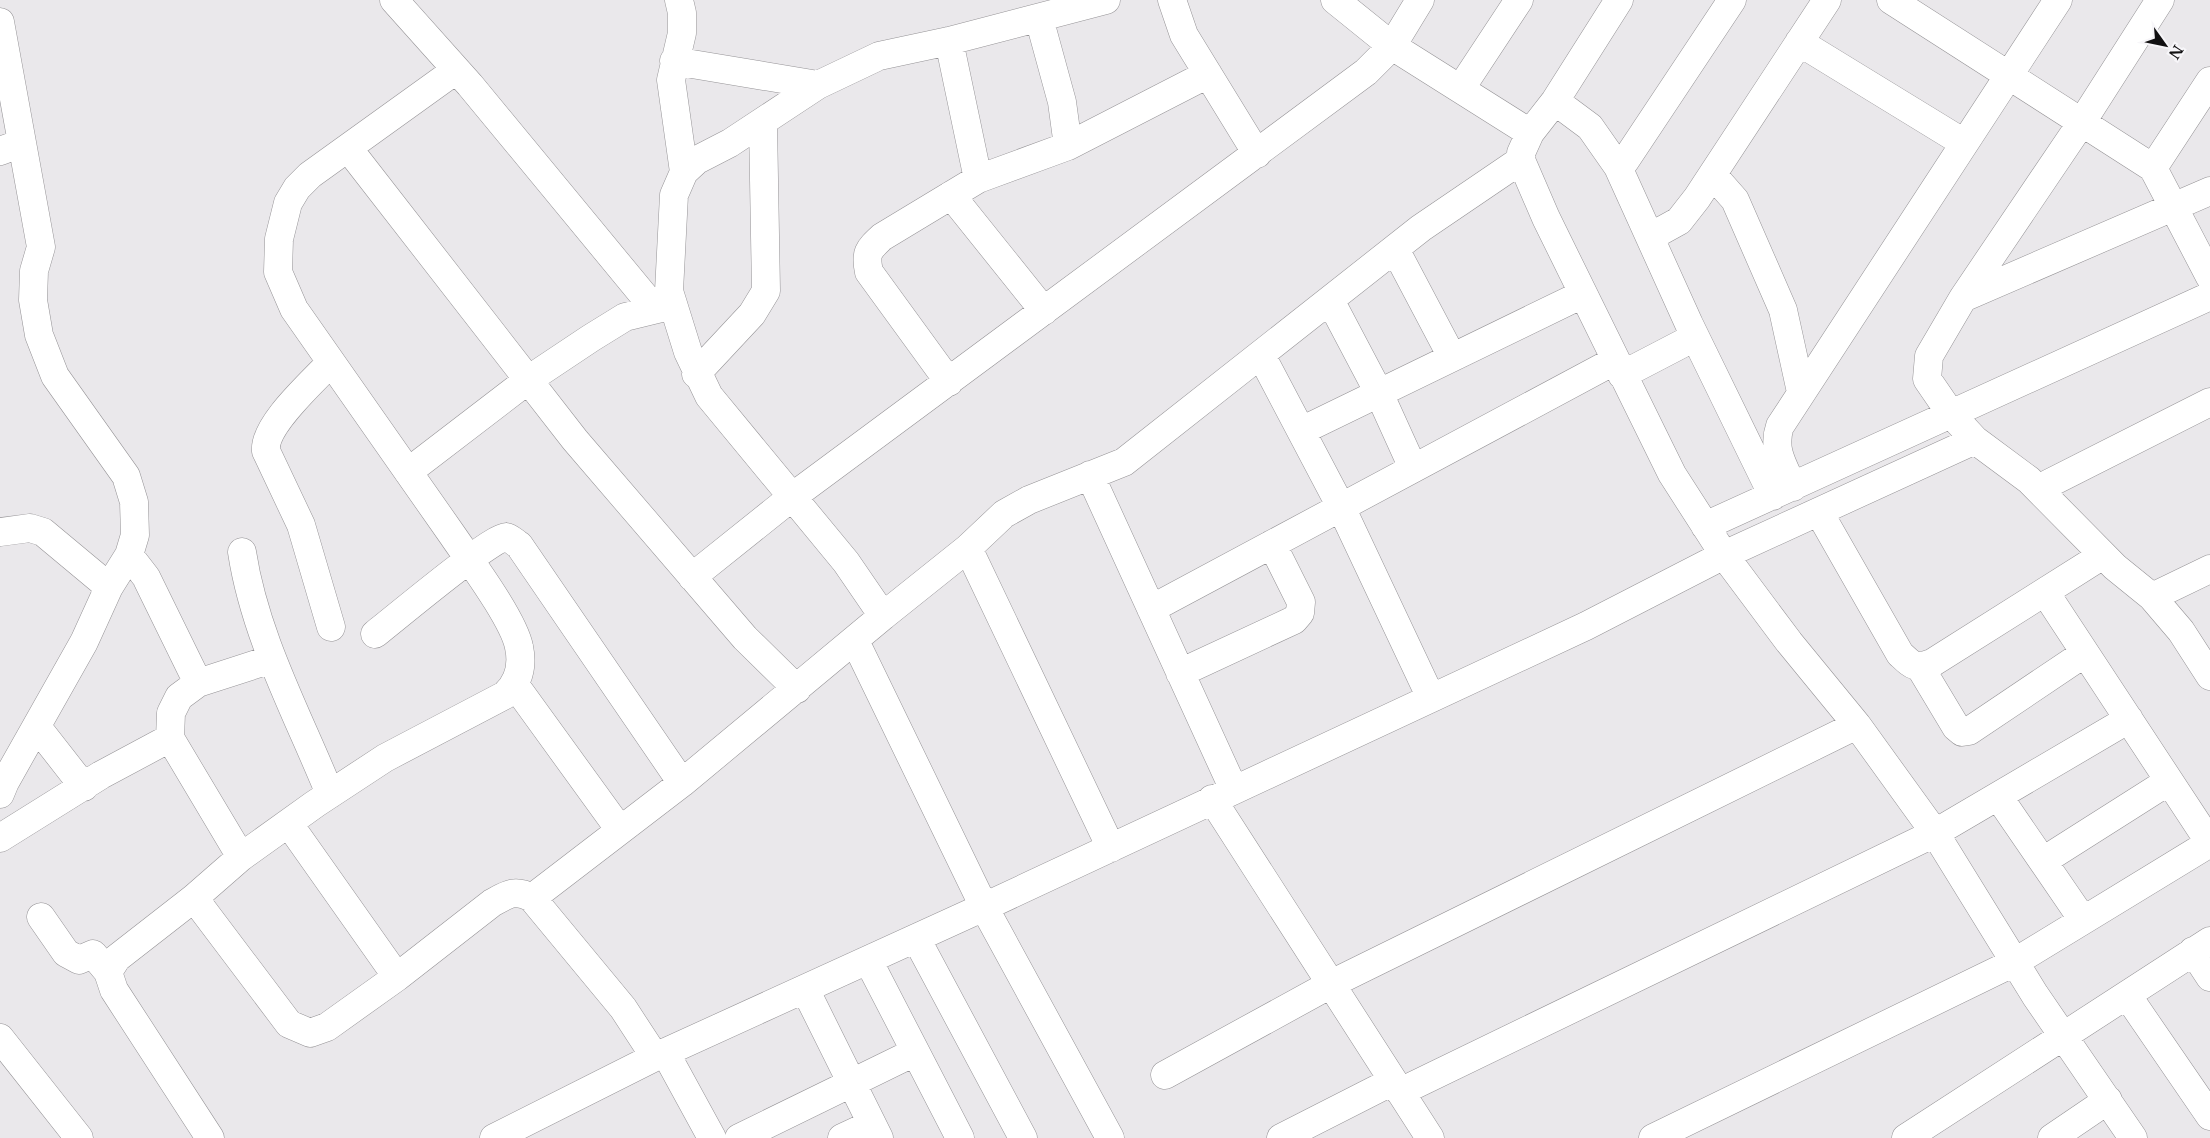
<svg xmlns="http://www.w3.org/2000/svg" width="2210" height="1138" viewBox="0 0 2210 1138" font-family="'Libre Baskerville',serif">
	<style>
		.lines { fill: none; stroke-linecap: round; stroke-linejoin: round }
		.minor-casing { stroke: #959396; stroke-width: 29 }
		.minor { stroke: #fff; stroke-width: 28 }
	</style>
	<rect width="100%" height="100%" fill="#eae8eb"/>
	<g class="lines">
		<g class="minor-casing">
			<path id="minor" d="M394,0L470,85L654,308
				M679,0L682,13V33L671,80L684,172
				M1172,0L1184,35L1257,154
				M1335,0L1392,46L1530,133
				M1619,0L1555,101L1530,133L1521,153V160L1546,218L1672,474L1724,555L1789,642L1857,725L1935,833L2035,995L2133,1138
				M1891,0L2153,168L2210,277
				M2160,0L2082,122L1963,298L1929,356L1927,379L1951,414L1975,440L2029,480L2115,567L2152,597L2181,631L2210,676
				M1039,18L1062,102L1068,146
				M0,22L41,247L34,271L33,300L39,335L55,376L126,476L134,502L135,535L129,555L109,587L84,642L5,782L0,794
				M949,41L978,179
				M1799,42L1964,143
				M674,61L818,85
				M1461,88L1519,0
				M1555,101L1590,127L1618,167L1689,324L1773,496
				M348,148L575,440L745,638L797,689
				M0,151L22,143
				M1618,167L1625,161L1732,0
				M2153,168L2210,81
				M1713,175L1735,200L1783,310L1801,392
				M951,195L1044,311
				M1650,237L1679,221L1697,198L1827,0
				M1395,249L1452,357
				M1963,298L2210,191
				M1330,300L1379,393L1413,468
				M1261,355L1341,507L1431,698
				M696,374L752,314L766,291L763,123
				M1622,375L1695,337
				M949,382L869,272C865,253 868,250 882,237L978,179L1068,146L1208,74
				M1301,431L1583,294
				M408,472L528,380L591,338L625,317L670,306
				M1090,475L1234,790
				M1793,487C1783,465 1772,449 1780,426L2058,0
				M2038,489L2210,402
				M1819,512L1900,654C1913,666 1915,669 1932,663L2103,555
				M1705,526L2210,296
				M0,532L30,528L43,532L109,587
				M968,548L1111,848
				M242,552C255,637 298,715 330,794
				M129,555L146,577L198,683
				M692,577L792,497L1366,72L1392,46L1420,0
				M2045,592L2210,843
				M2152,597L2210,569
				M1151,609L1616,360
				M883,616L968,548L1004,514L1029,500L1124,462L1421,228L1521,160
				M331,627L301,525L266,451C263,425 314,381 331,362
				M375,634C392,621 493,536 506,537C510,537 515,543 519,545L682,783
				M855,641L984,907L1110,1138
				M1920,667L1956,727L1962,732L1969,731L2085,653
				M1180,673L1294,620L1300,613L1301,602L1272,544
				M515,685L620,830
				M37,727L84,787
				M1998,796L2083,920
				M1212,799L1430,1138
				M289,824L397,977
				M0,838L101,775L170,738
				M241,857L170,738L171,713L179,697L198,683L272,659
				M2043,861L2169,781
				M194,898L289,1024L310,1033L327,1027L397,977L492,903C508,894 515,889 532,898L623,1008L655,1057
				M532,898L682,783L883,616L846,562L709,396L688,352L669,291L674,195L684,172L697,160L730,143L818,85L879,56L949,41L1106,0
				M41,917L66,953L79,960L93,954L108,972
				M916,938L1023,1138
				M2193,951L2210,977
				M868,960L960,1138
				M805,989L879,1138
				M2127,995L2210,1116
				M0,1038L79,1138
				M665,1052L712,1138
				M1165,1075L1331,984L1857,725
				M1400,1092L1935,833L2129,719
				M210,1138L114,990L108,972L117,958L194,898L241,857L315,804L385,758L505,695C519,682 523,666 519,647C514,620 470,561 453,536C400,461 347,385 294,309L278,272L279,239L288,203L297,188L310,175L456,70
				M494,1138L655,1057L984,907L1586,626L1724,555L1975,440
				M739,1138L915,1052
				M842,1138L872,1124
				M1281,1138L1393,1081
				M1653,1138L2015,962L2210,843
				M1906,1138L2210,941
				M2052,1138L2108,1100"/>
		</g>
		<use href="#minor" class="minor"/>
	</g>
	<g transform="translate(2165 45) rotate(123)" stroke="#f7f6f9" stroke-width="4" paint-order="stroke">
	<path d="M0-4L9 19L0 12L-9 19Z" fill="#111011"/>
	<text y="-8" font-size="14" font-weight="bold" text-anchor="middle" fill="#111011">N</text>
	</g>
</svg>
